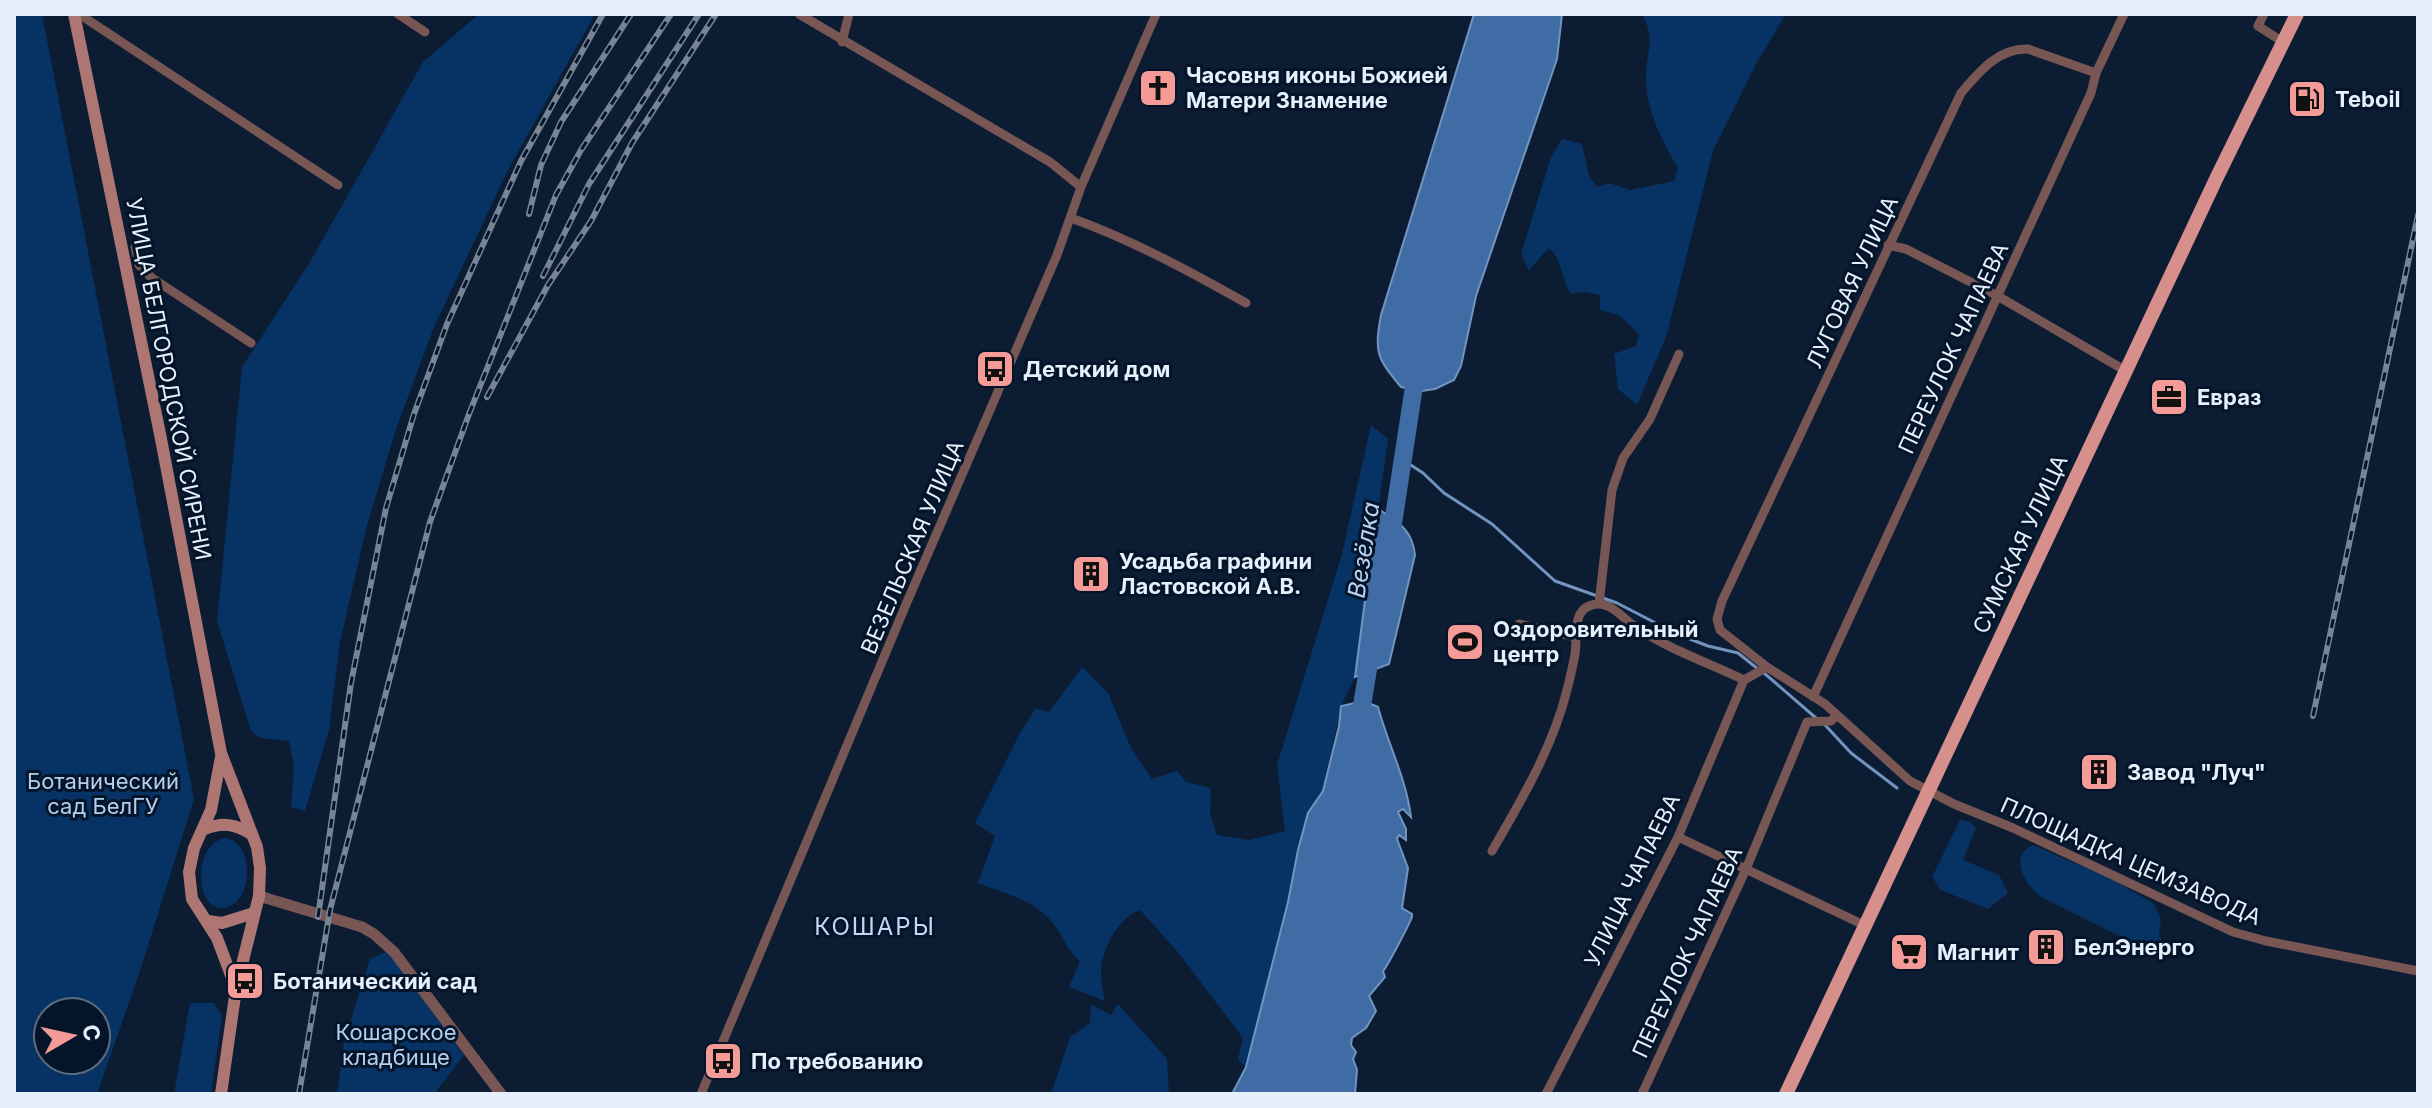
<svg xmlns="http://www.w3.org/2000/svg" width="2432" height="1108" viewBox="0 0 2432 1108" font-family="Inter,sans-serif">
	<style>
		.green { fill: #073264; fill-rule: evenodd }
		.water { fill: #406ca5; stroke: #7294bf; stroke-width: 2 }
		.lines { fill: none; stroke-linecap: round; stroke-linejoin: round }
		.stream { stroke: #7294bf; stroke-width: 3 }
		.river { stroke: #406ca5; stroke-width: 18 }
		.minor { stroke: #785654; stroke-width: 9 }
		.tertiary { stroke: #785654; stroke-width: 11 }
		.secondary { stroke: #ad7673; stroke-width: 12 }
		.primary { stroke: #d68f8b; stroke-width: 14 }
		.rail-casing { stroke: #778495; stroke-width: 6 }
		.rail { stroke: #041429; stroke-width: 3; stroke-dasharray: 9; stroke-linecap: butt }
		.labels { text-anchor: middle; stroke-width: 6; stroke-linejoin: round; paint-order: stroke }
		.poi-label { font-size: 22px; font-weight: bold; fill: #e6f0fc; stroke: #041429; text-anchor: start }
		.street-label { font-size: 22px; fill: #e6f0fc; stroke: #041429 }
		.park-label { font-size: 22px; fill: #b5ceef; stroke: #041429 }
		.water-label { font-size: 24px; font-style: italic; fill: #bad2f3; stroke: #041429 }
		.neighbourhood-label { font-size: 24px; letter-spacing: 2px; fill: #c0d7f5; stroke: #041429 }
	</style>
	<rect width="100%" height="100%" fill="#0c1d33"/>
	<path class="green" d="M14,14H42L194,799L140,971L97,1094H14ZM96,1012V1060H48V1012Z
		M479,14H595L508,170L434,327L396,429L366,529L340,642L329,730L305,811L291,807L294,766L289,741L261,738L251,731L217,621L242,367L310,262L423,62Z
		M1642,14H1786L1756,64L1713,151L1666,337L1637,405L1618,389L1614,354L1636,346L1639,334L1619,315L1600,310V295L1583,292L1571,294C1559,275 1564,262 1549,248L1529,270L1521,254L1551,157L1562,139L1582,144L1589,176L1597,187L1609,183L1630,190L1674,181L1678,168C1662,141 1647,112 1646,80C1645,54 1657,40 1642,14Z
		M1371,425L1388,439L1355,677L1341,706L1323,791L1308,813L1298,850L1288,902L1246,1067L1238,1060L1243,1038L1177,951L1140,910C1117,918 1101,951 1101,974C1101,983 1103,992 1105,1001L1069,987L1080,961C1066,950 1063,934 1051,921C1034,900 1003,893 978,883L995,836L975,823L1020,733L1035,709L1049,712L1082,667L1108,693L1131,748L1152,779L1177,771L1186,782L1211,788L1210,814L1217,835L1249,840L1285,831L1277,765L1342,554Z
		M1960,820L1970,822L1976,828L1963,860L1999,875L2008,893L1988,909L1941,890L1932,877Z
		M226,838C258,845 251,908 222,908C193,907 194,842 226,838Z
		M2033,845L2114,880L2154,904L2161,919L2159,933L2165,951L2158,955L2041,897C2026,885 2007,857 2033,845Z
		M388,951L464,1055L434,1094H337L344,1042L370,959Z
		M190,1003H214L222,1016L211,1094H174Z
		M1091,1004L1111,1015L1118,1004L1167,1059L1169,1094H1051L1070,1037L1090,1023Z"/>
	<path class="water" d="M1474,14H1562L1557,59L1476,296L1461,366L1454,380L1435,389L1422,391L1401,387C1377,358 1374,353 1381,315Z
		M1377,508C1397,522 1412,528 1415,555L1389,664L1355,677Z
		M1364,701L1378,707C1388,744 1406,778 1411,817L1403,809L1398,812L1406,829V840L1399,835L1397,839L1408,868L1402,908L1412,914V917C1409,925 1387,967 1383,971L1385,977L1369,996L1376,1011L1366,1028L1352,1038L1351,1045L1356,1052L1353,1059L1357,1070L1355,1094H1232L1246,1067L1288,902L1298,850L1308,813L1323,791L1339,726L1341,706Z"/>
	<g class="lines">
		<path class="stream" d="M1403,460L1423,473L1444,493L1492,524L1555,581L1617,603L1677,634L1708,646L1738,653L1758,669
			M1764,673L1816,718
			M1825,725L1851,753L1897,788"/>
		<path class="river" d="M1390,543L1417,367
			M1359,724L1371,651"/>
		<path class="minor" d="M79,14L338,185
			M398,14L425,32
			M799,14L1050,162L1081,187
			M2264,14L2258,26L2283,42
			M842,42L849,14
			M2096,73L2028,49C1998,48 1979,72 1961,93L1722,601L1717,619L1720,630L1767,667L1825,704L1910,781L1954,804L2013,828L2233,932L2266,941L2418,971
			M1071,218C1132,240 1189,271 1246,303
			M1888,245L1906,249L1996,295L2126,371
			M135,247L139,265L152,278L251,343
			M1599,604L1612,490L1623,458L1650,419L1679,354
			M1519,624L1576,637
			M1744,680L1767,667
			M1813,697L2091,93L2096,73L2124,14
			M1678,837L1864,925
			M1492,851C1521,801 1553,747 1567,690C1570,678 1573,666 1575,654C1578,636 1570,607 1597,604C1611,603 1623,618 1633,625C1667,649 1707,662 1744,680
			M701,1094L907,602L1057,255L1081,187L1156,14
			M1546,1094L1678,837L1744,680
			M1642,1094L1746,869L1807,722L1831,721L1837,715"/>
		<path class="tertiary" d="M259,896L362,927L374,934L394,952L501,1094"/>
		<path class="secondary" d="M74,14L160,434L221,753L257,847L260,868L259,896L236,989L221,1094
			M221,757L211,810L194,848L189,872L192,899L217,938L235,986
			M205,829C223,822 235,824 251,834
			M208,921L222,923L254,913"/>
		<path class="primary" d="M1786,1094L2217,177L2297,14"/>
		<g class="rail-casing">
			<path id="rail" d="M529,214L541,165L561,122L631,14
				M543,276L589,184L699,14
				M487,397L548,285L591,221L632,143L716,14
				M2313,716L2418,215
				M318,917L351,683L386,508L414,414L447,324L521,161L603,14
				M299,1094L330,910L430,522L469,414L556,195L581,150L671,14"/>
		</g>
		<use href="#rail" class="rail"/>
	</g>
	<defs>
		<g id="church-square" transform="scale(2)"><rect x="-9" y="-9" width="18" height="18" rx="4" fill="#f59b97" stroke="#041429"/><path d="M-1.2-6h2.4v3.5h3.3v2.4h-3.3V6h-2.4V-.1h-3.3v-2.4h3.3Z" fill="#111"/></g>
		<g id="fuel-square" transform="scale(2)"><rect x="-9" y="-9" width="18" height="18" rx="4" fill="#f59b97" stroke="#041429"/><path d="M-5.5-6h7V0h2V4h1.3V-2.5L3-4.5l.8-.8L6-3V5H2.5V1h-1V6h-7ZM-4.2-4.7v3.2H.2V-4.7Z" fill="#111"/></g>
		<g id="bus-square" transform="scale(2)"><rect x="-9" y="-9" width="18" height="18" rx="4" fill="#f59b97" stroke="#041429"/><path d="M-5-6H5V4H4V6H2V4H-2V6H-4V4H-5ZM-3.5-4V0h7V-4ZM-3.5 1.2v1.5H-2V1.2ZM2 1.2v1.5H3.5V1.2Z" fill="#111"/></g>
		<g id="office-square" transform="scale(2)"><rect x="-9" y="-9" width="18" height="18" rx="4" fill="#f59b97" stroke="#041429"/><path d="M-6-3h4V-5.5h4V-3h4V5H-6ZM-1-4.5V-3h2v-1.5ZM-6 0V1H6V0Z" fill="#111"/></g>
		<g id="building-square" transform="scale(2)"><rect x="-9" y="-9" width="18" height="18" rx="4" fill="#f59b97" stroke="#041429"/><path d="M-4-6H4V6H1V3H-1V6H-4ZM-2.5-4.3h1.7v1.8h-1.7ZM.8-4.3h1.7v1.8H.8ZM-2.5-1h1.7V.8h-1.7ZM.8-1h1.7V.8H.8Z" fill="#111"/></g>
		<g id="stadium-square" transform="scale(2)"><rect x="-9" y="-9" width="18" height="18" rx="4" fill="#f59b97" stroke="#041429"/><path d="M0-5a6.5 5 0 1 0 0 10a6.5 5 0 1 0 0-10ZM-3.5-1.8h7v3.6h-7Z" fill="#111"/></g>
		<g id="supermarket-square" transform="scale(2)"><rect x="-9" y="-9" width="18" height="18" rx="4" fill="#f59b97" stroke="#041429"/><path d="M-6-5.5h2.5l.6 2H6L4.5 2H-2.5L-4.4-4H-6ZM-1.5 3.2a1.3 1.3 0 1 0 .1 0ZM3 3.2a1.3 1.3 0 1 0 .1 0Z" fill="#111"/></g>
	</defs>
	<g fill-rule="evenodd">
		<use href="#church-square" x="1158" y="88"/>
		<use href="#fuel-square" x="2307" y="99"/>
		<use href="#bus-square" x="995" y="369"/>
		<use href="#office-square" x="2169" y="397"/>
		<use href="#building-square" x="1091" y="574"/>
		<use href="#stadium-square" x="1465" y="642"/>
		<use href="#building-square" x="2099" y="772"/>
		<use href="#building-square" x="2046" y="947"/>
		<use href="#supermarket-square" x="1909" y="952"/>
		<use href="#bus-square" x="245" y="981"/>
		<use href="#bus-square" x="723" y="1061"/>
	</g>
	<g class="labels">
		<g class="poi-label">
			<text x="1186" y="83">Часовня иконы Божией<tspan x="1186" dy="25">Матери Знамение</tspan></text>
			<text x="2335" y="107">Teboil</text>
			<text x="1023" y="377">Детский дом</text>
			<text x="2197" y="405">Евраз</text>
			<text x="1119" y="569">Усадьба графини<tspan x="1119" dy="25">Ластовской А.В.</tspan></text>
			<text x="1493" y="637">Оздоровительный<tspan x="1493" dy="25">центр</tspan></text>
			<text x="2127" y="780">Завод "Луч"</text>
			<text x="2074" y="955">БелЭнерго</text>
			<text x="1937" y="960">Магнит</text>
			<text x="273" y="989">Ботанический сад</text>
			<text x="751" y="1069">По требованию</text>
		</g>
		<g class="street-label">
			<text transform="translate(1852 282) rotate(-65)" y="8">ЛУГОВАЯ УЛИЦА</text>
			<text transform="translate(1953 348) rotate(-65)" y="8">ПЕРЕУЛОК ЧАПАЕВА</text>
			<text transform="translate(169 379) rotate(79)" y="8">УЛИЦА БЕЛГОРОДСКОЙ СИРЕНИ</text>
			<text transform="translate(2020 544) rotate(-65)" y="8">СУМСКАЯ УЛИЦА</text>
			<text transform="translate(912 547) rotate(-67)" y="8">ВЕЗЕЛЬСКАЯ УЛИЦА</text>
			<text transform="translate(2131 861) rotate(24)" y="8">ПЛОЩАДКА ЦЕМЗАВОДА</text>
			<text transform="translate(1632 880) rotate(-64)" y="8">УЛИЦА ЧАПАЕВА</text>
			<text transform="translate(1687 952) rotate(-65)" y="8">ПЕРЕУЛОК ЧАПАЕВА</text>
		</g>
		<g class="park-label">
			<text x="103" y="789">Ботанический<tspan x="103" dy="25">сад БелГУ</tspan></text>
			<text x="396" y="1040">Кошарское<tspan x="396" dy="25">кладбище</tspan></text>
		</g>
		<g class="water-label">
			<text transform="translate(1364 550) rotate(-81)" y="8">Везёлка</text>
		</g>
		<g class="neighbourhood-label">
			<text x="875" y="935">КОШАРЫ</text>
		</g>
	</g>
	<rect width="2432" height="1108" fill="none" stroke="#e6f0fc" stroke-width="32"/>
	<g transform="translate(72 1036) rotate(81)"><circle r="38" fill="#041429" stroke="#5e6c7d" stroke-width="2"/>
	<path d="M0-6L14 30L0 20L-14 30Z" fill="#f59b97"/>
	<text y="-12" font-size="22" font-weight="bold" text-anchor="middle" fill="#e6f0fc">С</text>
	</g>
</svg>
